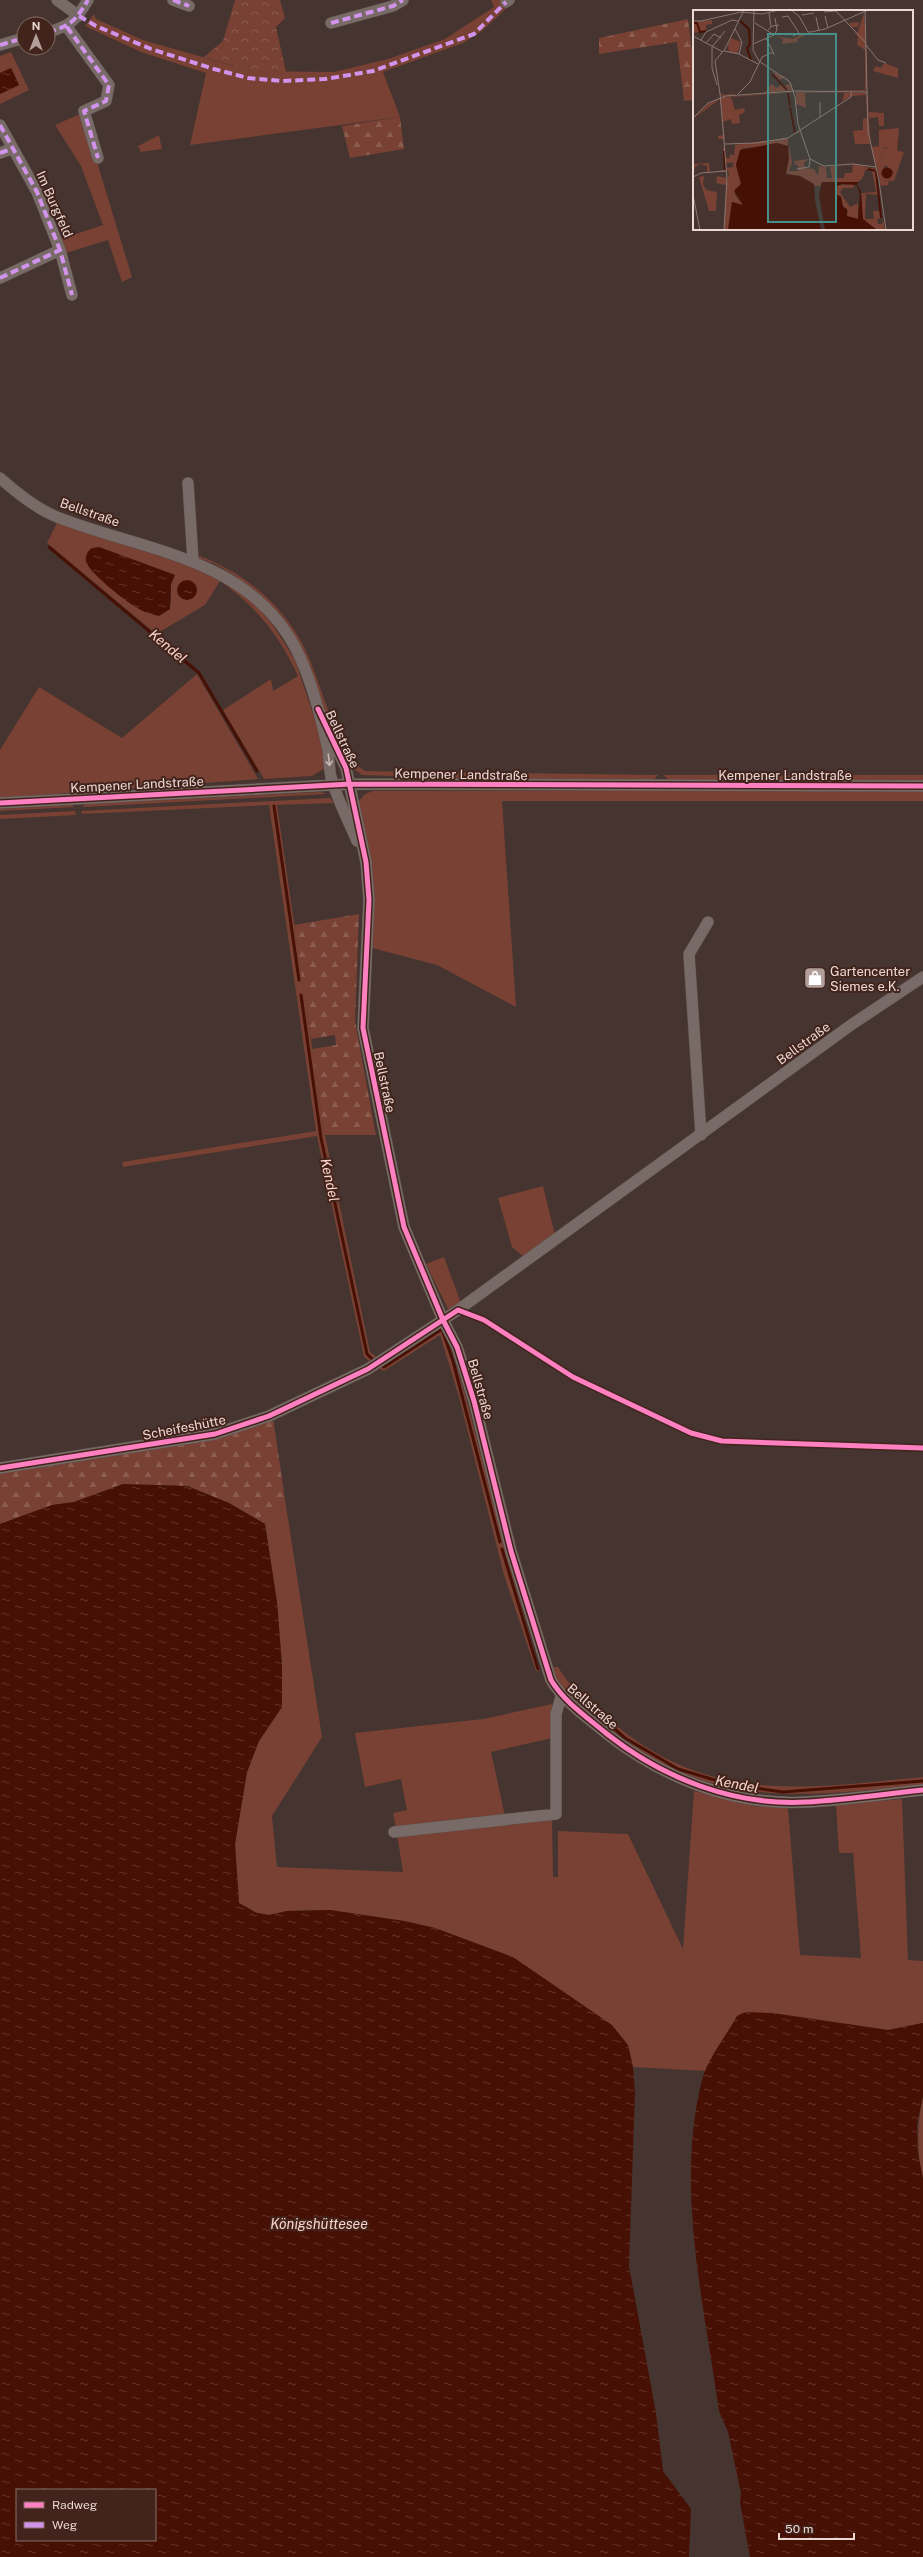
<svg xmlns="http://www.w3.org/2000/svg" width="923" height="2557" viewBox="0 0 923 2557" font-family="'Public Sans',sans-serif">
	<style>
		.grass { fill: #784134; fill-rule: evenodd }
		.forest { fill: url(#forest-firs) }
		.park { fill: url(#park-crowns) }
		.water { fill: url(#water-ripples); fill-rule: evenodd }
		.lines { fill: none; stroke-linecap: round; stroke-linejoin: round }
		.stream { stroke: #471005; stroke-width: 3 }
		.minor-casing { stroke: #60514d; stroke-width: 12 }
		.minor { stroke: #786b67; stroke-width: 11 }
		.quiet { stroke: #d193ec; stroke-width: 4; stroke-dasharray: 8 4; stroke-linecap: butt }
		.cycleway-casing { stroke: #42241d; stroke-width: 8 }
		.cycleway { stroke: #ff80c0; stroke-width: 5 }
		.oneway { stroke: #c9b7b3 }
		.labels { text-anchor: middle; stroke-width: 4; stroke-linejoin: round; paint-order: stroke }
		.street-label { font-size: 13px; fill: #ecd8d3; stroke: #42241d }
		.poi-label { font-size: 13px; fill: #ecd8d3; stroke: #42241d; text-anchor: start }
		.water-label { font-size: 14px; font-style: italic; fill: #fcd3c8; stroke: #42241d }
		.inset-river { fill: none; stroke: #471005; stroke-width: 2 }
		.inset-road { fill: none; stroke: #887671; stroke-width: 1 }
		.view { fill: #468e87; fill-opacity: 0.15; stroke: #468e87; stroke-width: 2 }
		.inset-edge { fill: none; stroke: #ecd8d3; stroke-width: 2 }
	</style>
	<defs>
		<pattern id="forest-firs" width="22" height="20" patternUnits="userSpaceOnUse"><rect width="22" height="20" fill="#784134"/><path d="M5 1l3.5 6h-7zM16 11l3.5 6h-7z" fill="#8b5c50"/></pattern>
		<pattern id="park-crowns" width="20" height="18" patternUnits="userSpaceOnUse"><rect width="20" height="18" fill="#784134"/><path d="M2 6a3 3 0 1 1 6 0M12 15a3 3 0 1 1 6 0" fill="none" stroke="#8b5c50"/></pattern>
		<pattern id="water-ripples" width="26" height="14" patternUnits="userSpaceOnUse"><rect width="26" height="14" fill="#471005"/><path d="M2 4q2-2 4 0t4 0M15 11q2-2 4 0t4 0" fill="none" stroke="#623229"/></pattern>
	</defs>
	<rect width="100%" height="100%" fill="#45342f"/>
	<path class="grass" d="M491,0H515L482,31L463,43L383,72L400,117L190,145L206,73L141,52L85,26L94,14L96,19L143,40L251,71L334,72L388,59L445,39L494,7Z
		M11,52L29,90L0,104V94L19,85L11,68L0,73V56Z
		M82,113L132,277L122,282L108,240L66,253L61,239L103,225L81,166L55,125Z
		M159,135L162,149L141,152L138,146Z
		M57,523L188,565L222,578L252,601L273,625L295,660L325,749V768L312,776L264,779L223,710L271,679L273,691L298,676C280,636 256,606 220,581L205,605L156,634L47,543ZM99,547L175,575L171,584V603L135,607L91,570L86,562Z
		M194,554C240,570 280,601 303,645C316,671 323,700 335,727C343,743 349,762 365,771L658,775L653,781L518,780L362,775L350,766L271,607L234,575L215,564L194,556Z
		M197,674L258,779L0,798V750L39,687L122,738Z
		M664,775H923V780L669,781Z
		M373,791H923V801H502L516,1007L437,965L372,948L373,878L358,802L365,794Z
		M320,792L327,794L83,807L84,804Z
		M330,798L334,803L277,805L324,1130H375L376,1135H325L370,1352L379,1359L372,1363L364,1357L317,1136L123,1167L122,1162L316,1131L269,805L82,814L81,811Z
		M72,805L74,807L0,811V809Z
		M75,811L76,815L0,819V815Z
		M543,1186L555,1235L524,1257L512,1247L498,1198Z
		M444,1257L461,1303L448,1309L426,1264Z
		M437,1328H444L465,1394L512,1574L540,1671H536L504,1575L459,1397L440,1335L384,1371L377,1367Z
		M286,1506L322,1737L272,1816L277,1867L403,1872L397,1834L552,1818L553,1877H558V1831L628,1834L683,1949L694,1791L754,1806L788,1808L800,1955L861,1958L853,1853H839L836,1805L902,1799L908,1960L923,1961V2023L888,2030L772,2013L737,2016L706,2071L633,2067L628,2045L513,1957L435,1928L404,1921L330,1910L287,1911L269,1915L257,1913L239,1903L235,1844L247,1772L259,1741L282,1707V1665L277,1602L265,1524Z
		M553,1667H558C570,1688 588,1701 606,1717C706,1805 801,1789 923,1777V1785C798,1797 705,1811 603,1722C589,1710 572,1699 561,1686C557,1681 555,1673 553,1667Z
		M552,1704V1738L491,1752L505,1816L396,1828L393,1813L407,1810L401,1779L365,1787L355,1733L483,1719Z
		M923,2096V2179C916,2151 917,2124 923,2096Z"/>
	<path class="forest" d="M688,19L694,66V100L684,101L677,42L599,54V38Z
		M400,117L404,149L350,158L342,126Z
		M359,914L355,1021L375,1130H324L312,1049L336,1045L335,1035L311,1039L294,925Z
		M273,1418L286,1506L265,1524L229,1503L187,1486L123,1484L74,1502L52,1505L0,1524V1471Z"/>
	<path class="park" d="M235,0H280L285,18L276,27L286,72L251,71L204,57L223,41Z"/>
	<path class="water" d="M11,68L19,85L0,94V73Z
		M99,547L175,575L171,584L170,609L159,616C150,614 143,612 136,607C125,601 88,572 86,561C85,555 88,551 92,548Z
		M177 590a10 10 0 1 1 20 0a10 10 0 1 1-20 0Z
		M123,1484L187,1486L229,1503L265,1524L277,1602L282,1665V1707L259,1741L247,1772L235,1844L239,1903L257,1913L269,1915L287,1911L330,1910L404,1921L435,1928L513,1957L612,2025L628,2045L633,2067L635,2092L629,2266L656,2413L663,2471L691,2509L689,2557H0V1524L52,1505L74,1502ZM17,2490H155V2540H17Z
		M745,2012L772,2013L888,2030L923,2023V2096L917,2125L918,2153L923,2179V2557H750L740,2503L741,2493L728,2432L719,2411C704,2303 675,2188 702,2080C708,2058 726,2036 737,2016Z"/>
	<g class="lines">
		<path class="stream" d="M49,547L199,673L257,771
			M274,806L299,980
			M301,995L321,1138L367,1354L374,1361
			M381,1365L384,1367L442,1329L453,1361L500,1542
			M502,1549L538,1669
			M576,1695L625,1738L678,1769L728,1784L783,1792L923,1781"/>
		<g class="minor-casing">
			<path id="minor" d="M57,0L79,16
				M173,0L189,6
				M506,2L509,0
				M331,23L393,6L403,0
				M67,27L109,85L106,101L84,111L98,158
				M48,32C71,26 76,20 88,0
				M0,45L24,38
				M0,125L37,192L60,250
				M0,153L11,149
				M0,278L60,250L72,295
				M0,478C17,493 37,509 57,517C143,551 249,557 296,649C312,680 321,717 328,750C329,759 329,768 331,777C337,799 348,820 357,841
				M188,483L193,560
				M318,709L346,768L366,862L369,900L363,1028L404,1227L443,1320L457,1347L474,1401L511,1551L551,1680C565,1703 587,1717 607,1734C663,1778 733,1806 806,1802C845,1800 884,1794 923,1790
				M0,803L351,784L923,786
				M701,1135L689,954L708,922
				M0,1468L215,1434L269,1416L368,1369L458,1310L851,1025L923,977
				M394,1832L556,1814V1714L561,1697"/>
		</g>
		<use href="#minor" class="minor"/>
		<path class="quiet" d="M173,0L189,6
			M79,16L96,26L151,49L214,69L248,78L282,81L325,79L373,71L474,34L506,2
			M331,23L393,6L403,0
			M67,27L109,85L106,101L84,111L98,158
			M48,32C71,26 76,20 88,0
			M0,45L24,38
			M0,125L37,192L60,250
			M0,153L11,149
			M0,278L60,250L72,295"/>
		<g class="cycleway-casing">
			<path id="cycleway" d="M318,709L346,768L366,862L369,900L363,1028L404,1227L443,1320L457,1347L474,1401L511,1551L551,1680C565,1703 587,1717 607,1734C663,1778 733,1806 806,1802C845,1800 884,1794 923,1790
				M0,803L351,784L923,786
				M0,1468L215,1434L269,1416L368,1369L458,1310L484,1320L573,1377L691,1433L722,1441L923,1448"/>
		</g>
		<use href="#cycleway" class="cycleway"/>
	</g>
	<defs><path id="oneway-shaft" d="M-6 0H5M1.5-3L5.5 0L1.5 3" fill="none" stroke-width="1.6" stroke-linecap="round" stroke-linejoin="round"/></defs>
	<use class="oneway" href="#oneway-shaft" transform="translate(329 760) rotate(83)"/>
	<defs>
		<g id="shop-square" transform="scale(1.15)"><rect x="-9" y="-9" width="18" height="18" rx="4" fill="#b29f9a" stroke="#42241d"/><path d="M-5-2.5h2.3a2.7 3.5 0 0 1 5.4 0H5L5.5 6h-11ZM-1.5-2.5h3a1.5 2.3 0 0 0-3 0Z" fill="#fff"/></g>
	</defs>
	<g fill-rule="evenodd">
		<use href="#shop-square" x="815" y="978"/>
	</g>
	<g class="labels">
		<g class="street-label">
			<text transform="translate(55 204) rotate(66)" y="5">Im Burgfeld</text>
			<text transform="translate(90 512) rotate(19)" y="5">Bellstraße</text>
			<text transform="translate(343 739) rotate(65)" y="5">Bellstraße</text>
			<text transform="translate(461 774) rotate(1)" y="5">Kempener Landstraße</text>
			<text x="785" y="780">Kempener Landstraße</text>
			<text transform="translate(137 784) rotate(-3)" y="5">Kempener Landstraße</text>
			<text transform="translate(803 1043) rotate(-36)" y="5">Bellstraße</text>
			<text transform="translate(385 1082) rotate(78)" y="5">Bellstraße</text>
			<text transform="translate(481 1389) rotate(74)" y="5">Bellstraße</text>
			<text transform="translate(184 1427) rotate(-11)" y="5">Scheifeshütte</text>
			<text transform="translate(593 1706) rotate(41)" y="5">Bellstraße</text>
		</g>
		<g class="poi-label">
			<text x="830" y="976">Gartencenter<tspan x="830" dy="15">Siemes e.K.</tspan></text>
		</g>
		<g class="water-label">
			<text transform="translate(168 646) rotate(40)" y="5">Kendel</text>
			<text transform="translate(330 1180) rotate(78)" y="5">Kendel</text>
			<text transform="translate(737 1784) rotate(11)" y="5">Kendel</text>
			<text x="319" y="2229">Königshüttesee</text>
		</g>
	</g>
	<g transform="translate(693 10)">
		<rect width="220" height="220" fill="#45342f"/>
		<path d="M171,3L174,49V74L173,80L172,81H124L172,80V40L164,35L165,27L156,13L166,12L165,17H159L164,24ZM113,22L111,26L104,29L105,32L89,34L90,29L82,26L100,29ZM191,53L205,58V68L180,61L183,56L188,58ZM79,62L93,67L95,70L97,72L99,80L72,83L78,74L84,78L90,73L91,76L97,74L92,67L87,70ZM99,82L96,83L99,107H103L99,108L102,123L108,121L115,147L108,122L102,124L99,107L84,110L98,107L95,83L38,87L42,100L51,98L52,102L46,105L47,113L39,114L38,109L30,112L32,129V148H37V144L43,146L40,153H32L34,168L33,179H42V185L50,195L39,192L35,220H31L33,175L23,173L24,166L33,168V161L14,162V156L7,154L2,157L0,167V154L16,153L17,162L32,160L30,139H27L31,138L32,129H25V126L31,125L27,89L0,109L15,94L30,87L27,83L31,85L44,83L31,87ZM103,82L174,83L177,134H162L160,121L170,120V109L174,108L173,85L159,86L149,91L151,83H112L113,98L103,94ZM175,83L176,102L191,103V116H186L185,107L176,108L178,134L176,117ZM206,118L204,142L191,137L188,151L183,154L187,170L196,171L195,175L188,176L178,137L186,136V120ZM96,135L99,152L96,161H105V155H102L101,151L116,149L111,153L112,158L121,159L125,166L126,156L133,157L134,168H139L137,157L142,156V168H151L152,163H159L160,154L183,159L189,208L184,209L185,214H189L190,210L192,220H184L170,210L169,206L168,183L183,182L179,161L173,159L169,169L164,173L129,172L127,176H122L107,166L93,164ZM173,184L185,185L187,201H180L181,209H172ZM11,166L10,174L13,180L24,182L23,201H16L6,167ZM162,174L160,178H150L147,182L157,197L165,193V209L154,206L155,201L150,196L148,187L143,184V180L145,175Z" fill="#784134" fill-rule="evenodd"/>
		<path d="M95,128V136L84,133L72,137L51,138L48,134ZM191,138L211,142L201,171L187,170L183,154L188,151ZM192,155L200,161L198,167L188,164Z" fill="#784134" fill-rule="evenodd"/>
		<path d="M19,10V14L13,15V21L0,23V12ZM38,28L48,32L44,44L36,42L35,35ZM48,134L51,138L47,140L43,155L48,174L42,179H33L36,163L33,158L40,157L42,135Z" fill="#784134"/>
		<path d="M84,133L95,136L96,149L93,164L107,166L121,174L122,190L128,220H35L39,192L50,195L41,181L48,174L43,155L47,140ZM188.5 163a5.5 5.5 0 1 1 11 0a5.5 5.5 0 1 1-11 0ZM129,172H166L164,174L168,182L170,209L184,220H132L126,185ZM149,174L164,175L167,184L165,209L154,206V199L150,197L148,187L143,184L144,176Z" fill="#471005" fill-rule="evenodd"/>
		<path class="inset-river" d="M47,11L56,19L57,34L54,38L58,50M0,13H4L7,22L13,21M79,64L94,80M95,83L97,96M97,97L102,123M31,141L32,160M175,159L183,161L188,208"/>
		<path class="inset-road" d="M61,0L60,40L66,51L97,72L102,87L105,114L117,149L131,156L160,154L183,157M98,0L106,6L115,22H118L132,19L175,0M172,0L175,121L186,171L193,220M131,2L143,1L173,33M76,3L78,17M109,5L121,3M132,6L135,18M89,7L95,6L106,23L100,26M123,7L126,21M0,11H8L48,2L69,4L86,0M62,13L81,25M42,19L49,32L46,44M75,20L79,16L86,15M0,26L30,42M73,28L80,42M8,30L13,22L39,10L45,11M13,33L21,24L28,28M60,34L81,25L84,20L82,8M173,35L185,50L193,53M19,37V58L24,75M19,37L32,21M31,41L46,44L65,54M27,83L34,168L31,220M27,84L22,51L32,39L51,0M45,84L57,72L69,47L80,42L81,45M127,107V92M0,108L15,93L33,86L101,81L175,82M32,134L63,133L95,128L158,87V82M104,159L116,157L117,149M0,167L8,163L33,161M0,185L7,220"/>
		<path class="view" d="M75,24H143V212H75Z"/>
		<rect width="220" height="220" class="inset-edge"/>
	</g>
	<rect x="16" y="2489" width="140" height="52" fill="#42241d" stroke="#866c66"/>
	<rect x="24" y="2502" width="20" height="6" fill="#ff80c0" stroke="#866c66"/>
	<text x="52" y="2509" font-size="12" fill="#ecd8d3">Radweg</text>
	<rect x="24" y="2522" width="20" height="6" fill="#d193ec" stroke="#866c66"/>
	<text x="52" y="2529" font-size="12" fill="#ecd8d3">Weg</text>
	<g transform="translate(36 36)"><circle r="19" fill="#42241d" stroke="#866c66"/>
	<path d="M0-3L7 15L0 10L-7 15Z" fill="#b29f9a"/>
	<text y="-6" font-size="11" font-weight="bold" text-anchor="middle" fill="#ecd8d3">N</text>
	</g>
	<path d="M779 2533v6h75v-6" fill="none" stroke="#ecd8d3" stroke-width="2"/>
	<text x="785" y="2533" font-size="12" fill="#ecd8d3" stroke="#42241d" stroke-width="3" paint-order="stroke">50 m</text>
</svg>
